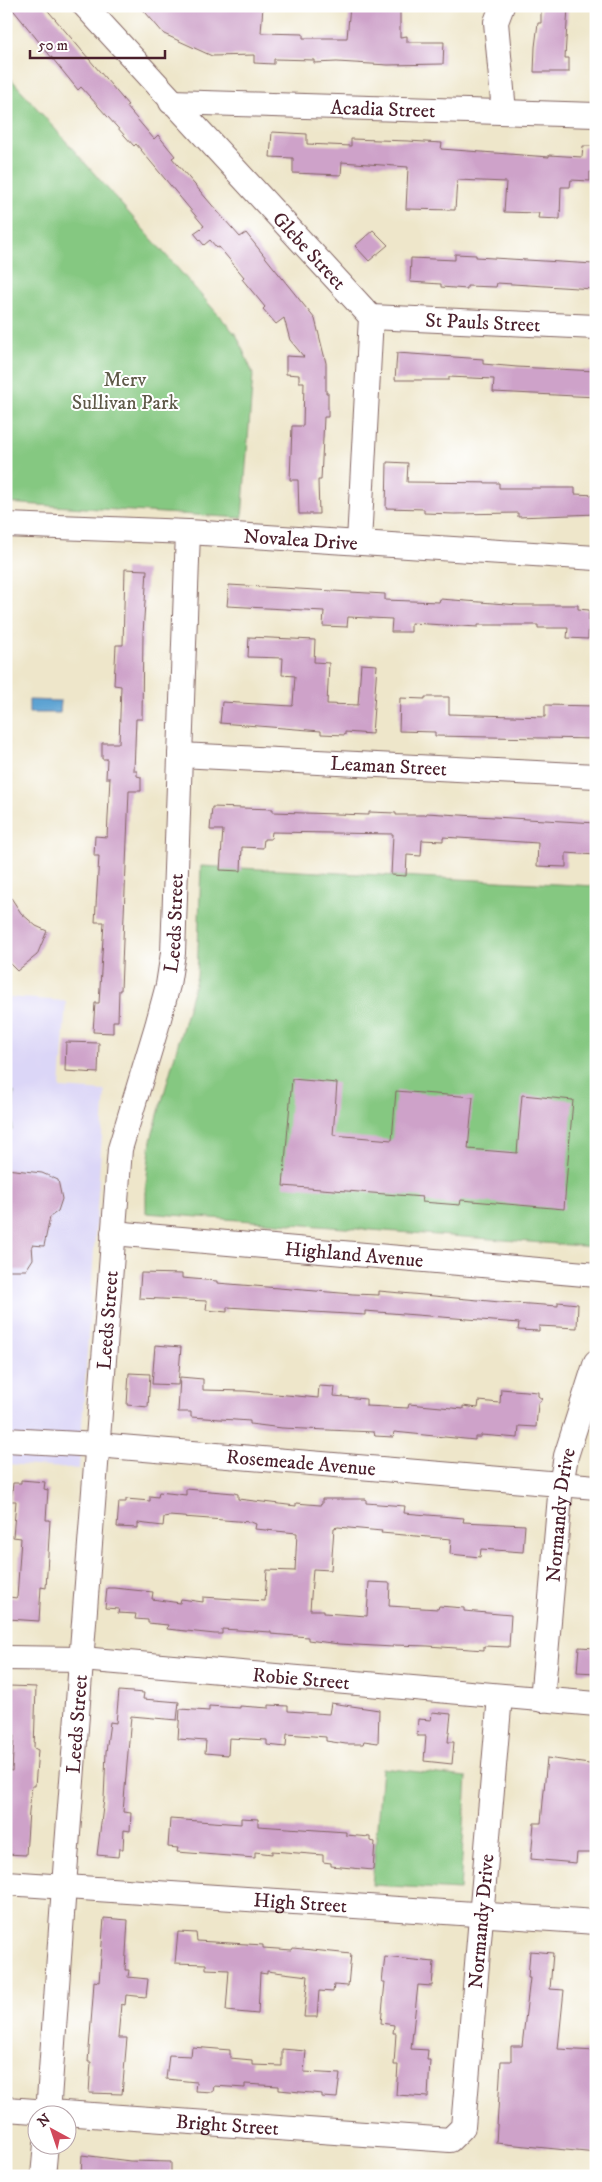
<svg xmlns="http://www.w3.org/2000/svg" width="602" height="2182" viewBox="0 0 602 2182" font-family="'IM FELL DW Pica',serif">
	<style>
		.built { fill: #dbd6f7 }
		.green { fill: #85c881; stroke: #687456 }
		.water { fill: #5ca2d2; stroke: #53607e }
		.building { fill: #cea2c9 }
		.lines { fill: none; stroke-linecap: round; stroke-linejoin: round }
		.minor-casing { stroke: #836563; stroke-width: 26 }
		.minor { stroke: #fff; stroke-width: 24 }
		.labels { text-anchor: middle; stroke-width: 4; stroke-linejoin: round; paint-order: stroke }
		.street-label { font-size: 20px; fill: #4a1f2b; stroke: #fff }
		.park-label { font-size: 20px; fill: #5f5a49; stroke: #fff }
	</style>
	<rect width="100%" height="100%" fill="#fff"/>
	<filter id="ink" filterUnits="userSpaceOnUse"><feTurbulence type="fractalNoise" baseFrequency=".02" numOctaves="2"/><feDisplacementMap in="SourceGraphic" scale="10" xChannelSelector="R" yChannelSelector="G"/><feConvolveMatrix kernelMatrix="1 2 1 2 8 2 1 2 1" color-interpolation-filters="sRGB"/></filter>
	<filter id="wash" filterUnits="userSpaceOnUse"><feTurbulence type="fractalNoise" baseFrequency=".0096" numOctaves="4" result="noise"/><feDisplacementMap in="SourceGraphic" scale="20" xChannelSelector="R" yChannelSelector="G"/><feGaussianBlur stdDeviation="1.12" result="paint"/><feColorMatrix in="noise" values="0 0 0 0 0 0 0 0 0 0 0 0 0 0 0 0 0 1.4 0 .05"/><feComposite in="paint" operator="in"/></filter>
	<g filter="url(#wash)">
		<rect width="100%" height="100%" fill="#eee6ca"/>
		<path class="built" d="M6,997L66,1001L60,1088L105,1091L79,1469L6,1464Z"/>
		<path class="green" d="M6,73L237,336L253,374L242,518L6,503Z
			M201,866L596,886V1247L146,1213V1184L151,1140L197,976Z
			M6,1091L14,1092L12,1130L6,1129Z
			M382,1768L467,1777L460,1890L372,1885Z"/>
		<path class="water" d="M29,700L61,701L60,713H29Z"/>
		<g id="blocks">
			<path class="building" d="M10,6H44L128,105L126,106L154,139L158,135L175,156L172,158L217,211L240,237L246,233L315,319L326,363V393H328V417H324L321,480H318L319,514H299L298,480H290L292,426H303L304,382H299V375L286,374V356L304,357L290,340L284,318L276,324L263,309L265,307L242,279L244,277L219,247L217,248L210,240L204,245L194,233L204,226L136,144L134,146L81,87L78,90Z
				M140,6H263L261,33L303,34V38H347L350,6H400V37L407,36V42H444L443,64L388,65L337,62L314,63V60L274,59V64L254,63V55L212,56L164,34Z
				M541,6H568L565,58H569V72H534L535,47L538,23H541Z
				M272,132L307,134V144L351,146V139L408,141L442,143L441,149L549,157V155L582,157L583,146H596V172H590V181L571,180L570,187H561L560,219L538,218L539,213L504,212L506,182L457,180L455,210L406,209L408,167L342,162L341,175L293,173V158L270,157Z
				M373,230L388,245L369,261L355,246Z
				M455,254L476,255V257L594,264L593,289L497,283L496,287L467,286V289L441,287V284L410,282L411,258L455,260Z
				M397,353L483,359V364L517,367L596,371V397L493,392L494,379L449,377V380H395Z
				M387,462L408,463L407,482L499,483V488H575V494L596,495V514L518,517V513L454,514L424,513V509L386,508Z
				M125,569L147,570L143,634L142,719H136L134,771H137V776L141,777V791H129L121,990H119L118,1021H113V1033L93,1032L95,1003H99L104,922H95L99,856H94L95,836L107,837L110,778H106L107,759H102V743H119L121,686L114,685L116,645H123Z
				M229,585L385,594V600L439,602L440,599L519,605H578V609L589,610L588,639L567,638L568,628H538V625H478V627L411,623V632H391L392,619L348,617L347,627L323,626L324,611L227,606Z
				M249,637L315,640L314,662L329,663L327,704L358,705L361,664L377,665L372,734L345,732V735L321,734V731L220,723L222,702L292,706L293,704L295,676L282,675L283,658L248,657Z
				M425,697H449V714L545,717V705L596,706V739L435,736V732L399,731L400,698L425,699Z
				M212,807L273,809V812L369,815V812L396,813V815H426V813L596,823V855L566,853V867L537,866L538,843L443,837V841L422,840L421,856L407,855L406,876L391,875L393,834L272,832L271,839H264L263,848L242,847L241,871L220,870L223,830H210Z
				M6,890L21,913L36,926L47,931L37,955L17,971L6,960Z
				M66,1042L99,1043L98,1073L65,1071Z
				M292,1079L337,1083L333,1135L392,1140L396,1091L473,1097L468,1149L517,1153L522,1095L573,1100L564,1209L461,1200L460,1205L422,1202L423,1197L283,1186Z
				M6,1169L42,1173L58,1180L62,1199L58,1211L50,1217L44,1246L32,1245L33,1259L26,1270H6Z
				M141,1273L182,1274V1278L217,1281V1283L353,1294L379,1295V1291L500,1302L558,1306V1302L578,1304L577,1328L539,1326V1331L518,1330L519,1323L365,1311V1315L227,1307V1312L206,1310L207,1301L139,1298Z
				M155,1345L181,1347L178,1385L152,1384Z
				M129,1373L150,1374L148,1407L127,1405Z
				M180,1377L203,1379V1390L245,1391L318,1398L319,1386L335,1387L334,1396L366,1399V1406L408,1408L409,1404L463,1409V1406L478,1408L479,1401L500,1403L501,1389L538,1392V1396L542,1399L538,1404L536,1427L519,1426L518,1438L481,1435V1437H475V1440L394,1432L393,1437L375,1436L374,1432L282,1428L250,1424V1421L191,1417V1412H178Z
				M21,1480L45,1482L44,1489L48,1490L46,1520H50L47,1572L46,1588L41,1587L39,1621L8,1619L9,1597L17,1598L21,1538L13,1537L16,1501H11L13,1483H21Z
				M186,1489L234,1493L238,1494V1499L296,1506V1503L320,1505L322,1504V1499H366V1503L405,1506L404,1513L464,1518L463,1522L525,1525L523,1552L481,1549L480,1557L450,1554L451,1539L381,1533L382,1531L338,1527L334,1528L331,1570L313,1569L310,1610H324V1613L367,1616L369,1582L390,1583L389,1606L438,1609L439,1606L464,1608V1611L511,1615L509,1647L484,1646V1650L428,1646L393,1645V1647L339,1644L308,1640V1637L271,1634V1632L222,1629V1634H215L167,1629L168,1625L148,1623V1620L135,1619L136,1614L118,1613L119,1609L105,1608L107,1588H114L153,1592L152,1599L180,1603L181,1599L203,1602V1597L265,1601L267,1570L295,1571L297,1533L255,1529L256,1524L251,1522L169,1516L164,1517L163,1526L138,1523V1528L117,1527L119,1502H126V1499L150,1501V1496L158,1497L159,1492L186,1495Z
				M579,1647L596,1648V1673L577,1672Z
				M10,1686L36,1687L34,1748L38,1750L35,1786H32L29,1811L26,1855L6,1854V1770L12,1771L14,1735L6,1734Z
				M119,1691L144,1693L143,1699L179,1702L177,1720L131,1716L123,1812L131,1813L130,1831L124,1830L123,1849H119L118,1857L97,1855L104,1799L106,1752L110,1722L116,1723Z
				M331,1703L379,1710L378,1743L364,1741L363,1744H346L326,1741V1737L287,1734L286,1747L267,1745V1740L229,1738L228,1755L205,1753L206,1741L178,1739L180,1709L209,1711V1706L240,1708V1706L269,1708V1705L288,1706V1711L329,1714Z
				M432,1712L451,1714L448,1742H454L452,1764L424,1761L426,1736H417L418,1719L431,1720Z
				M547,1758L596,1765V1853H577L576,1863L531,1859L534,1823H541Z
				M241,1818L258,1819V1826L346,1832V1835L370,1837V1841L375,1842L373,1870L331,1866V1863L323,1862V1855L272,1851V1854L255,1852V1858L177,1852L178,1848L168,1847L170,1819L241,1824Z
				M104,1918L128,1920L125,1970H129L128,1977L148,1979L146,1997L126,1995L125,2005L121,2004L118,2038H127L122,2094L89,2093L91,2062H88L93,1997L94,1981L99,1982Z
				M178,1932L196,1933L197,1941L263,1945V1948L292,1950L293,1948L351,1954L348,1986L334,1985L333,1992L319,1991L317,2017H304L308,1976L267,1971V1974L260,1973L258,2014L226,2011L229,1970L206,1969V1964L175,1963Z
				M530,1951L553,1953L550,1989L564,1990L558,2049L596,2051V2153L496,2143L501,2061H511V2046H522L530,1978H528Z
				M385,1957L434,1962L432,1986L418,1985L411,2049L428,2050L427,2060H430L428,2097L396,2095L398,2065H394L396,2033H393L394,2025L381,2023L385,1982H382Z
				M192,2047L230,2050V2058L252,2060V2065L282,2066V2049L306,2051L304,2072L340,2074L337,2098L322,2097V2094L279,2090V2086L245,2084V2088L214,2086L213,2092L195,2091L196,2082L166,2079L169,2055L191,2056Z
				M82,2155L130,2161L171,2162V2176H81Z"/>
		</g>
	</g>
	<g filter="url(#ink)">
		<use href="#blocks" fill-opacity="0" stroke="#836563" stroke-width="1"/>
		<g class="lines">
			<g class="minor-casing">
				<g id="minor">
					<path id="s1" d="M85,6L371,317L359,542"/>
					<path d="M502,6L496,22L504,112"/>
					<path id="s2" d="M171,102L596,115"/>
					<path id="s3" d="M371,317L596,327"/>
					<path id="s4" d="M6,525L188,532L596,558"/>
					<path id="s5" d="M180,755L596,776"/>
					<path id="s6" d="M113,1233L596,1275"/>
					<path id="s7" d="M6,1440L97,1445L596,1487"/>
					<path id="s8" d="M6,1658L82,1659L596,1704"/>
					<path id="s9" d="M542,1700L561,1485L566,1456L596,1362"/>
					<path id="s10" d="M6,1883L596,1922"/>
					<path id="s11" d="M6,2109L450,2140L463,2127L500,1696"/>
					<path id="s12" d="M48,2114L64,1886L120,1149L157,1026L168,985L173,953L188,532"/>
					<path d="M43,2176L46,2144"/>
				</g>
			</g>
			<use href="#minor" class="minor"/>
		</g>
	</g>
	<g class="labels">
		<g class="street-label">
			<text dy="7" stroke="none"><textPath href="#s2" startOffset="212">Acadia Street</textPath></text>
			<text dy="7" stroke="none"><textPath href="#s1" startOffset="332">Glebe Street</textPath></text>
			<text dy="7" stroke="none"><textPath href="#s3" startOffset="112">St Pauls Street</textPath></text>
			<text dy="7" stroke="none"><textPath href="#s4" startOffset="295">Novalea Drive</textPath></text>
			<text dy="7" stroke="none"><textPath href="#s5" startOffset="209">Leaman Street</textPath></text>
			<text dy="7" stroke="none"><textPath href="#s12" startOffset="1201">Leeds Street</textPath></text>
			<text dy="7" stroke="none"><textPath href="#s6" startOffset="242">Highland Avenue</textPath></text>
			<text dy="7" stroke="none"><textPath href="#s12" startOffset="796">Leeds Street</textPath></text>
			<text dy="7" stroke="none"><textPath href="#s7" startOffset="296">Rosemeade Avenue</textPath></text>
			<text dy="7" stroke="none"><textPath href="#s9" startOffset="186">Normandy Drive</textPath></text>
			<text dy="7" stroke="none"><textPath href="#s8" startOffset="296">Robie Street</textPath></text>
			<text dy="7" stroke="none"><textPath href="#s12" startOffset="391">Leeds Street</textPath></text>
			<text dy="7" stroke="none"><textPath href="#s10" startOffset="295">High Street</textPath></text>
			<text dy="7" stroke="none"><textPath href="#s11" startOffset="670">Normandy Drive</textPath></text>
			<text dy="7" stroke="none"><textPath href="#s11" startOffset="222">Bright Street</textPath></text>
		</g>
		<g class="park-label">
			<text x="125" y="386">Merv<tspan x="125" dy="23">Sullivan Park</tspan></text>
		</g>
	</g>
	<rect width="602" height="2182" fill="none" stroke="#fff" stroke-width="25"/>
	<g transform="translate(52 2130) rotate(320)"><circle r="24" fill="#ffffff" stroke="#b7a5aa"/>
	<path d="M0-4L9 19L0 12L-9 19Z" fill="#d1495b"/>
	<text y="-8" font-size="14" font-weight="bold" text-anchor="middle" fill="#4a1f2b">N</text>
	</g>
	<path d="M30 50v8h135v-8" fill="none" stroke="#4a1f2b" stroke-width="2.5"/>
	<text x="38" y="50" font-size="15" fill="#4a1f2b" stroke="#ffffff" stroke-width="4" paint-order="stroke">50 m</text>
</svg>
